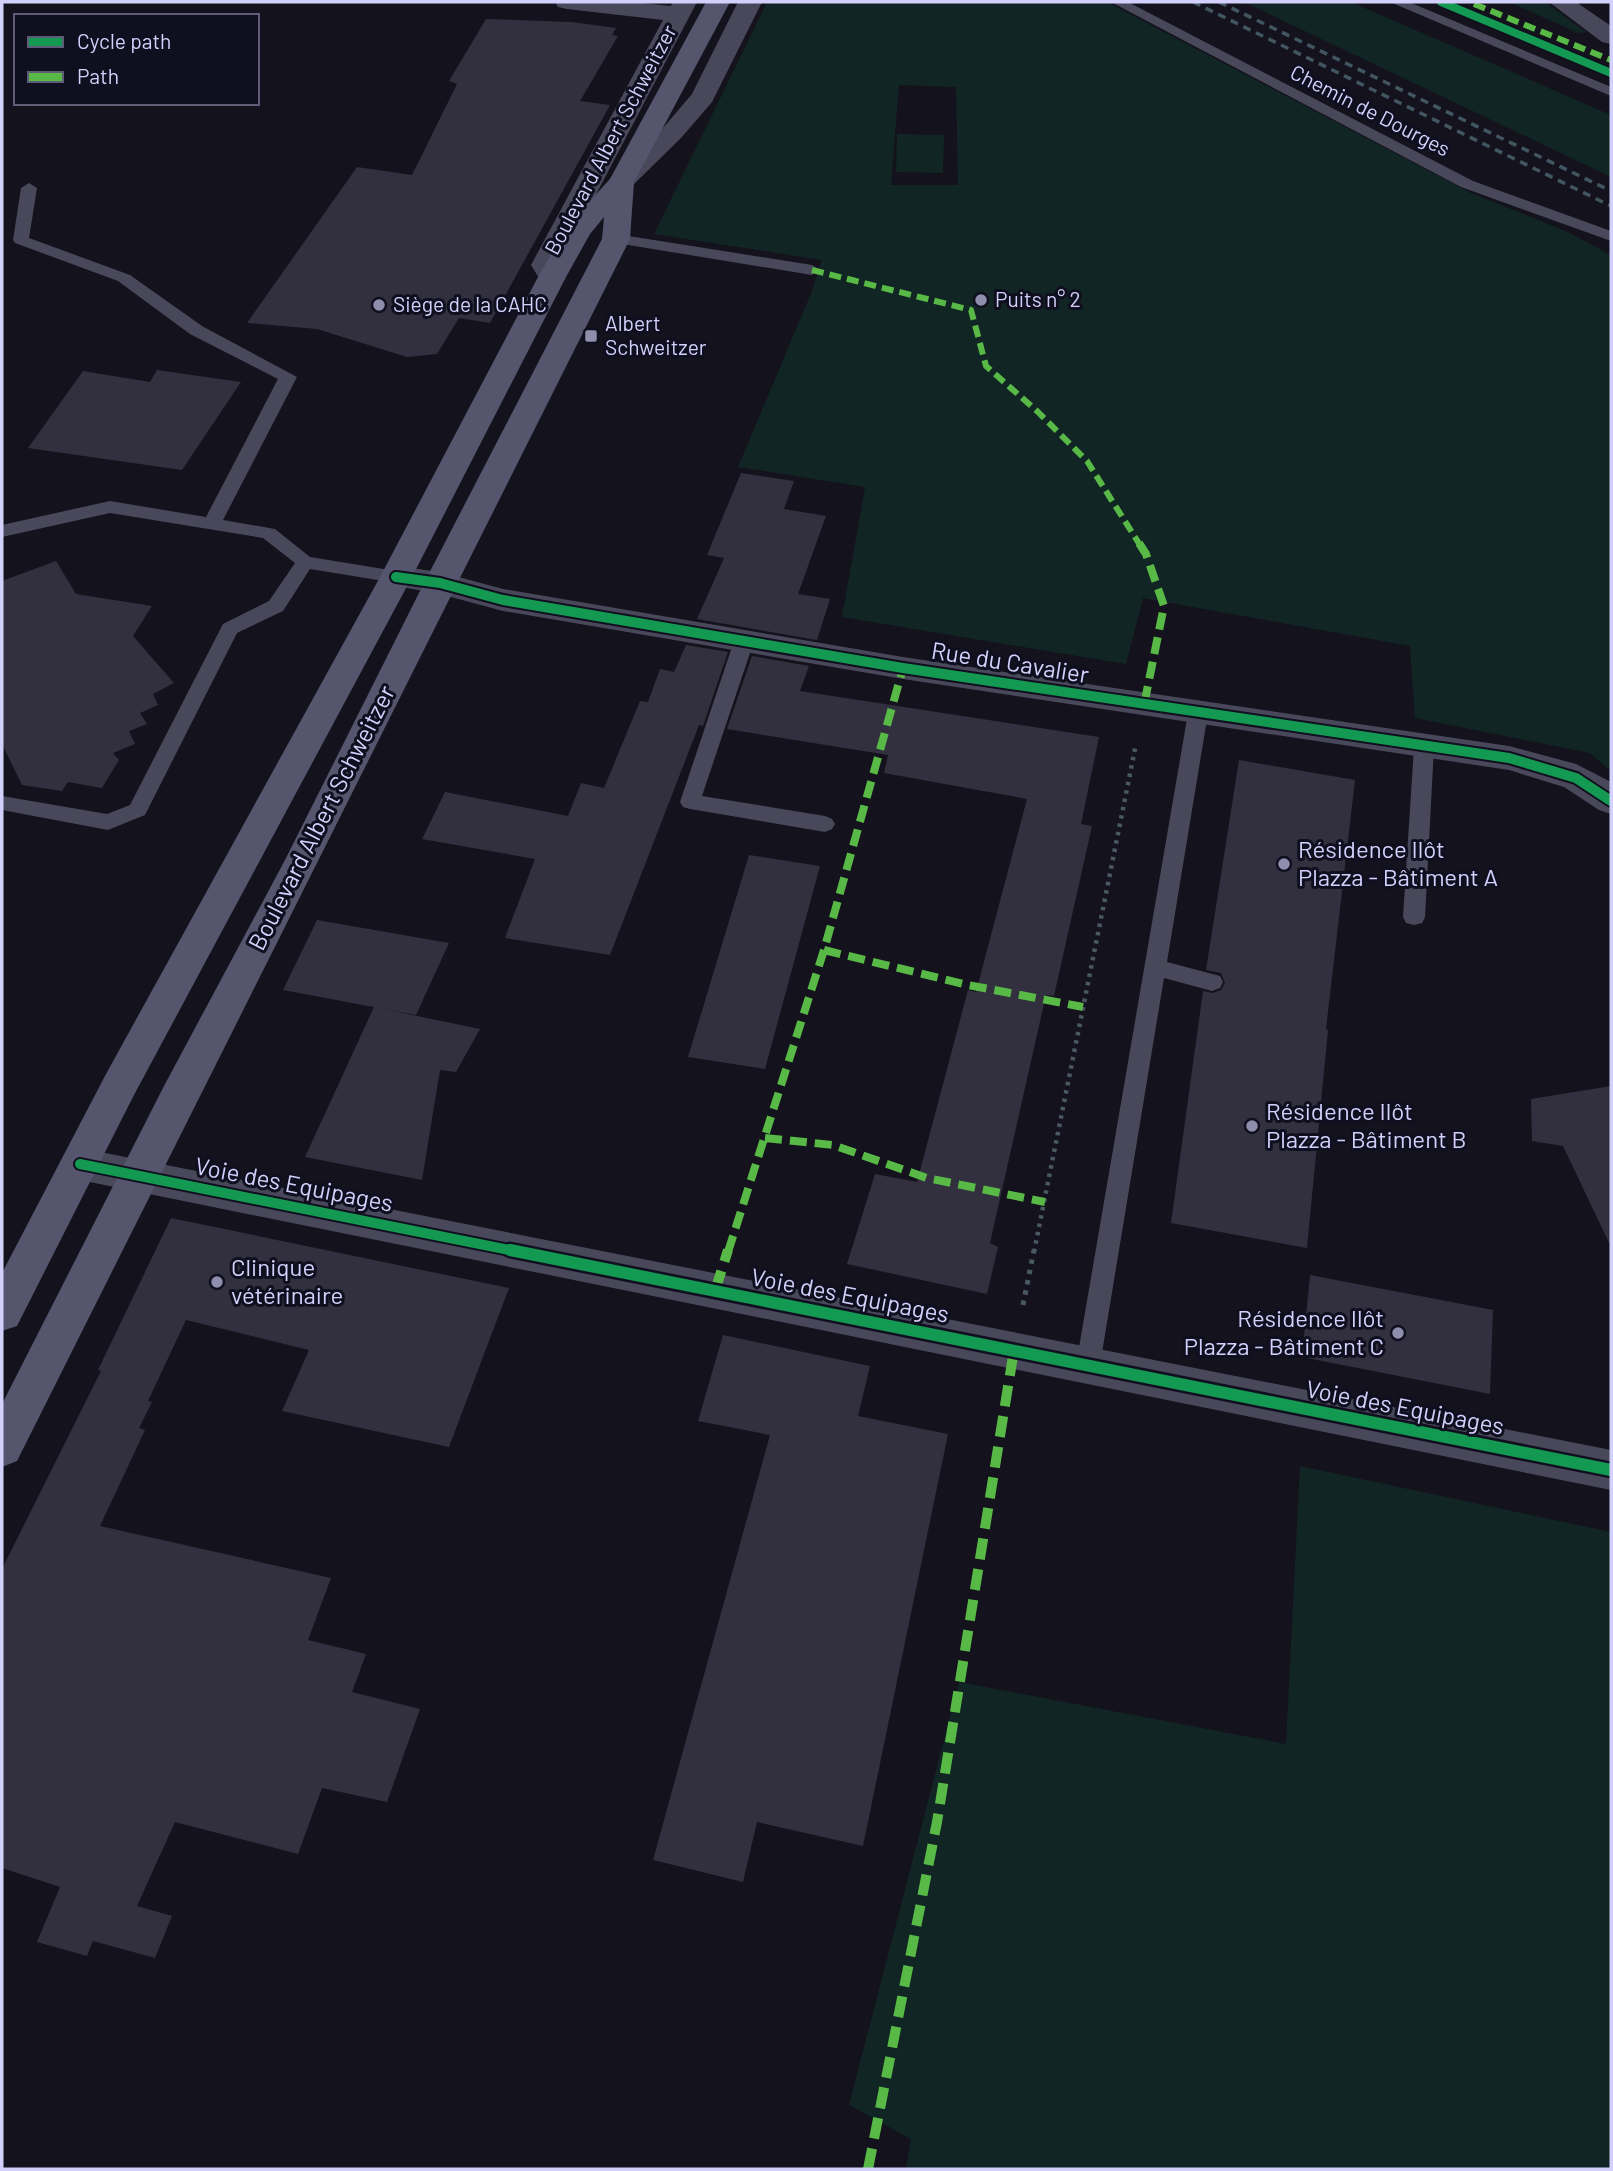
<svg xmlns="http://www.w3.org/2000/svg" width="1613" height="2171" viewBox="0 0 1613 2171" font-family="Barlow,sans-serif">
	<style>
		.green { fill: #122525; fill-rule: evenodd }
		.building { fill: #32303e }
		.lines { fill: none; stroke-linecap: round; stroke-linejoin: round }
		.path-far1 { stroke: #4a5863; stroke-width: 4.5; stroke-dasharray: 3.5 5; stroke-linecap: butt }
		.path { stroke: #4a5863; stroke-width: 5; stroke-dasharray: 4.5 6; stroke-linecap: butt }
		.service { fill: #49485b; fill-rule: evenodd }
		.minor { fill: #49485b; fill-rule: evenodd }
		.secondary { fill: #55556e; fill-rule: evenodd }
		.rail { stroke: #425662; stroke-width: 3.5; stroke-dasharray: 8 6; stroke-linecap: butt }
		.quiet-far2 { stroke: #58b947; stroke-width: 6; stroke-dasharray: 12 6; stroke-linecap: butt }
		.quiet-far1 { stroke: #58b947; stroke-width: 8; stroke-dasharray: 17 8; stroke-linecap: butt }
		.quiet { stroke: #58b947; stroke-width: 10; stroke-dasharray: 21 10; stroke-linecap: butt }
		.cycleway-far2-casing { stroke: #100f1f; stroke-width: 11 }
		.cycleway-far1-casing { stroke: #100f1f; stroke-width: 14 }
		.cycleway-casing { stroke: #100f1f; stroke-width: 17 }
		.cycleway-far2 { stroke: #139951; stroke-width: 8 }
		.cycleway-far1 { stroke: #139951; stroke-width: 10 }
		.cycleway { stroke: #139951; stroke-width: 12 }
		.poi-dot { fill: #908ead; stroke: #100f1f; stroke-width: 2.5 }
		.labels { text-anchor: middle; stroke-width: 6; stroke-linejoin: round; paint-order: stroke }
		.far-street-label { font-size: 21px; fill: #d3d1fb; stroke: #100f1f }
		.far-poi-label { font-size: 21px; fill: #d3d1fb; stroke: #100f1f; text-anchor: start }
		.street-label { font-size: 24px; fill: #d3d1fb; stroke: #100f1f }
		.poi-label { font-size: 24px; fill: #d3d1fb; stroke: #100f1f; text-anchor: start }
	</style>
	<rect width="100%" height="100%" fill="#14121c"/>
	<path class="green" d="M767,2H1107L1471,193L1568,232L1611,255V771L1590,753L1415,718L1410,646L1143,598L1126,664L842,617L865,487L738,467L812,291L822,260L654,234ZM899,85L956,87L958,185H891Z
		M1244,2H1351L1611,115V177Z
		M1509,2H1545L1586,32L1578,33Z
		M897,134L944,135L943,173L896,172Z
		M1300,1466L1611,1532V2169H906L911,2139L849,2105L959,1682L1286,1744Z"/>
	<path class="building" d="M486,19L571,22L616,28L612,35L618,36L580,101L610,105L490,323L459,318L437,354L407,357L317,329L247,323L357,167L412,175L457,84L449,81Z
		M157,370L241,382L182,470L28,448L83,371L150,382Z
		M741,473L794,481L784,509L826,516L798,594L830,599L817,640L697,619L724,558L707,555Z
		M56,561L76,594L152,606L133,636L174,683L153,694L158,705L140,713L147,724L129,731L135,744L113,753L119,760L102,788L68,782L62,791L22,785L2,744V581Z
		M686,645L728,652L703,726L699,725L610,955L505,938L535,859L422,839L445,792L568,816L581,783L604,788L640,701L648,702L660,669L674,672Z
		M752,656L809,666L800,691L1099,737L1081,824L1092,826L1054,996L1046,995L990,1243L998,1247L987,1294L847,1264L875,1174L917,1182L968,990L976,992L1027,799L884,773L888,755L727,729Z
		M1239,760L1355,780L1326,1029L1328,1030L1307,1248L1171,1223L1203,991L1213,993L1221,990L1225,983L1221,973L1206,970Z
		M749,855L820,866L765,1069L688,1057Z
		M317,920L449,943L416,1015L283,990Z
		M374,1007L480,1029L456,1072L440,1070L422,1180L305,1157Z
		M1611,1086V1247L1563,1146L1532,1141L1531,1099Z
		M171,1218L509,1288L449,1447L282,1411L309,1350L186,1320L148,1401L152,1402L139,1428L145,1430L100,1526L331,1578L308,1640L366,1654L352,1692L420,1709L387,1802L322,1788L298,1854L175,1822L137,1906L172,1916L155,1958L93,1941L87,1956L37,1942L60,1887L2,1868V1569L101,1371L98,1370Z
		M1310,1275L1493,1310L1490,1394L1302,1357Z
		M723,1335L870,1366L858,1416L948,1434L863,1846L757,1822L743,1882L653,1860L770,1435L698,1421Z"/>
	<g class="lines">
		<path class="path-far1" d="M1034,1252L1136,744"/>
		<path class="path" d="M1023,1305L1034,1250"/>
		<path class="service" d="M1111,2H1128L1473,181L1611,231V241L1461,187Z
			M1390,2H1409L1611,87V96Z
			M29,183L37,188L29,238L130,275L202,326L297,377L223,520L275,529L310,557L396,571L403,573L405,577L403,581L396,583L310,569L283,611L237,633L145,815L108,830L2,810V796L107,814L130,805L223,624L269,601L295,563L263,538L110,513L2,537V525L110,501L206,517L278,379L190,334L118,281L15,243L13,240L21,188Z
			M616,234L812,265L820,270L812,275L610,242L608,239Z
			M744,634L751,636L754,641L702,796L825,816L832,819L835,824L832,829L825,832L690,809L683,807L680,802L734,641L737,636Z
			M1198,706L1205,708L1208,713L1167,962L1220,976L1223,982L1220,988L1212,991L1164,978L1100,1365L1097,1373L1088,1376L1079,1373L1076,1365L1188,713L1191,708Z
			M1424,740L1431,742L1434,747L1425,917L1422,923L1414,925L1406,923L1403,917L1414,747L1417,742Z"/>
		<path class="minor" d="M555,2H632L671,6L673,2H697L559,265L566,277L562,283L552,285L542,283L531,265L663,20L567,9L558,7Z
			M738,2H762L712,102L681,138L630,188L621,190L612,188L608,182L612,176L663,128L692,94Z
			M1549,2H1576L1611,26V44L1602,42Z
			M396,566L440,572L503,589L903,657L1509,746L1576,764L1611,782V814L1599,810L1564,787L1509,770L903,679L503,611L440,594L385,584L380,577L385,570Z
			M80,1148L1611,1450V1490L80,1180L66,1176L60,1164L66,1152Z"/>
		<path class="secondary" d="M706,2H730L634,182L630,239L17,1461L2,1467V1404L164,1086L285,860L424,583L602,239L604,217L590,234L566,277L412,577L134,1095L17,1326L2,1331V1273L106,1074L380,577L538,277L568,225L610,179Z"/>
		<path class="rail" d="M1193,2L1611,206
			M1219,2L1611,191"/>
		<path class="quiet-far2" d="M1474,4L1611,60
			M812,270L971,310L986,366L1038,412L1087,461L1140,545"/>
		<path class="quiet-far1" d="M1139,543L1146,554L1164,606L1144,705
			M824,950L968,985L1083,1007
			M765,1138L833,1145L927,1178L1045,1202
			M728,1252L824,950L903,668"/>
		<path class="quiet" d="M715,1291L728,1250
			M868,2169L937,1822L1014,1350"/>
		<g class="cycleway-far2-casing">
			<path id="cycleway-far2" d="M1441,2L1611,73"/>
		</g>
		<g class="cycleway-far1-casing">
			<path id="cycleway-far1" d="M396,577L440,583L503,600L903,668L1509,758L1576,778L1611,801
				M80,1164L519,1252"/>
		</g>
		<g class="cycleway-casing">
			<path id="cycleway" d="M510,1250L1611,1470"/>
		</g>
		<use href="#cycleway-far2" class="cycleway-far2"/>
		<use href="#cycleway-far1" class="cycleway-far1"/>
		<use href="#cycleway" class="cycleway"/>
	</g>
	<g class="poi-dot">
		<circle cx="981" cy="300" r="7"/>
		<circle cx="379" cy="305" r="7"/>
		<rect x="584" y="329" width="14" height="14" rx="3.5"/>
		<circle cx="1284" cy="864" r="7"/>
		<circle cx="1252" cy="1126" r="7"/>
		<circle cx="217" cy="1282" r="7"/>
		<circle cx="1398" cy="1333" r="7"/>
	</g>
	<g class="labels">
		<g class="far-street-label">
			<text transform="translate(1370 111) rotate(27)" y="7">Chemin de Dourges</text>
			<text transform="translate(611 140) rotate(-62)" y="7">Boulevard Albert Schweitzer</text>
		</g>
		<g class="far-poi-label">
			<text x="995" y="307">Puits n° 2</text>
			<text x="393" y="312">Siège de la CAHC</text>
			<text x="605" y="331">Albert<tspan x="605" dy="24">Schweitzer</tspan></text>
		</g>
		<g class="street-label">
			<text transform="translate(1010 663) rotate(9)" y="8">Rue du Cavalier</text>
			<text transform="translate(322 818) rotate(-63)" y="8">Boulevard Albert Schweitzer</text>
			<text transform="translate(294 1185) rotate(11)" y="8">Voie des Equipages</text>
			<text transform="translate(850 1296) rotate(11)" y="8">Voie des Equipages</text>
			<text transform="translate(1405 1408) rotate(11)" y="8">Voie des Equipages</text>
		</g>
		<g class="poi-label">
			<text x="1298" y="858">Résidence Ilôt<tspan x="1298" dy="28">Plazza - Bâtiment A</tspan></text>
			<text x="1266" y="1120">Résidence Ilôt<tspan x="1266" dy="28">Plazza - Bâtiment B</tspan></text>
			<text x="231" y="1276">Clinique<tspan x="231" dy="28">vétérinaire</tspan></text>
			<text x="1384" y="1327" text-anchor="end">Résidence Ilôt<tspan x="1384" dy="28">Plazza - Bâtiment C</tspan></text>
		</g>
	</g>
	<rect width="1613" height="2171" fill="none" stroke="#d3d1fb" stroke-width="7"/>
	<rect x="14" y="14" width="245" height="91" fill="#100f1f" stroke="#5e5d77" stroke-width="2"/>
	<rect x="28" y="37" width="35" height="10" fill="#139951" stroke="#5e5d77" stroke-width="2"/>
	<text x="77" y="49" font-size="21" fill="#d3d1fb">Cycle path</text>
	<rect x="28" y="72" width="35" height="10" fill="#58b947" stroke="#5e5d77" stroke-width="2"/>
	<text x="77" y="84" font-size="21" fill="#d3d1fb">Path</text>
</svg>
